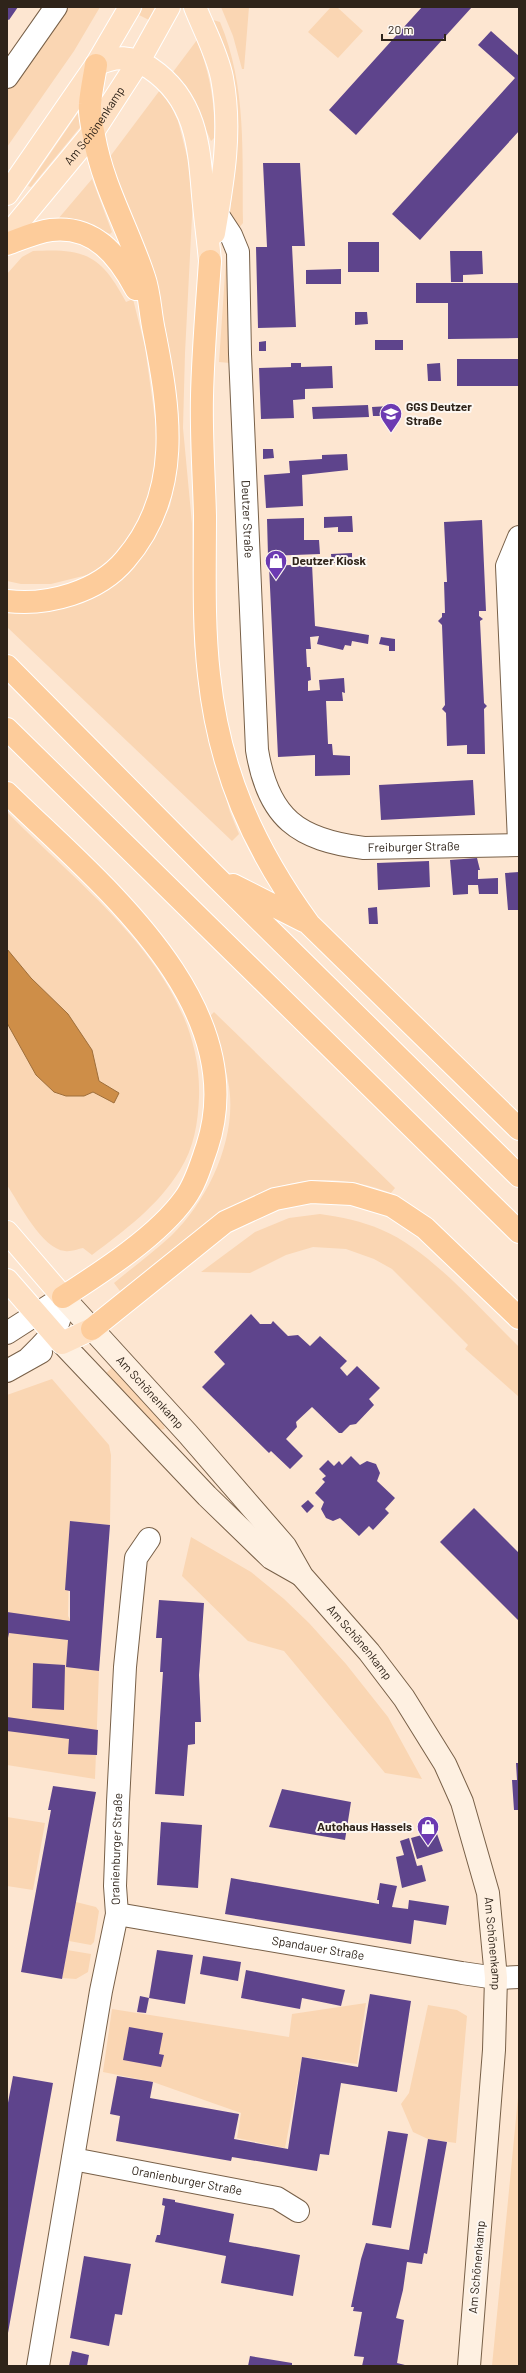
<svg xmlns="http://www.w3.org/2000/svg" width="526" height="2373" viewBox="0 0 526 2373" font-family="Barlow,sans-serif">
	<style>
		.green { fill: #fad6b3 }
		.water { fill: #ce8e48; stroke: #9e6e3a }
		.building { fill: #5e448c }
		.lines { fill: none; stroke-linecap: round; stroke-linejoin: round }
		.minor-casing { stroke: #786048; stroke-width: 24 }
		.tertiary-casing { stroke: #786048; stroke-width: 24 }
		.secondary-casing { stroke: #786048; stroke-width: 24 }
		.primary-casing { stroke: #fff; stroke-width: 24 }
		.motorway-casing { stroke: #fff; stroke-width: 24 }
		.minor { stroke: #fff; stroke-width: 22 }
		.tertiary { stroke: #fff; stroke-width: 22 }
		.secondary { stroke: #fef0e1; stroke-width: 22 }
		.primary { stroke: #fee0c3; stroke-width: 22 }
		.motorway { stroke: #fdcc9b; stroke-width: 22 }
		.labels { text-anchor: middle; stroke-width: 4; stroke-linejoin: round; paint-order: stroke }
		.street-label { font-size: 12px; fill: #2f241a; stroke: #fdf7f1 }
		.poi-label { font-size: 12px; font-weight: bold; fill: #2f241a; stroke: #fdf7f1; text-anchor: start }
	</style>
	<rect width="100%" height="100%" fill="#fde6d1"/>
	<path class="green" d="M66,7H100L74,51L7,147V89Z
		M143,7H156L149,20L139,15Z
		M221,7H249L244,69H242L233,36Z
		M331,7H337L363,31L338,58L308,32Z
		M213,20L220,22C247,86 242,155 243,223L237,230L230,214L236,147L225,49Z
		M197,40C209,71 216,104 214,138L211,141L187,87L173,72Z
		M160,90L170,104L178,121L189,164L193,197L185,353L183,428L192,524L194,644L209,738L230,812L239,834L232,841L7,627V608L132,566L154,539L170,506L177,472L179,428L167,337L157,287L109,158Z
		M78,113L81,126L31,187L28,186Z
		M92,179L112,232L110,234L82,222L58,219Z
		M227,246L230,363L219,362Z
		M33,251C85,248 101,255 126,302L133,299L145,347L158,441L157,470L137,532L107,565L87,575L51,584H21L7,581V274L22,257Z
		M7,812C84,891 203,975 199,1097C198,1123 194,1148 180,1170C158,1206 125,1230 92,1255L83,1248C78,1249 71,1252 65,1251C42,1249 19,1203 7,1185Z
		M214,1012L395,1188L391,1193C355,1179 315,1175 278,1187C256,1193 238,1207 219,1219C185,1241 153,1266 120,1291L114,1283C133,1267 154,1252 172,1235C210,1198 239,1134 228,1081C224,1059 216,1038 209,1017Z
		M320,1214C341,1217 362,1221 382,1230C430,1250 481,1310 519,1347V1397L465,1349L468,1345L392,1269L374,1259L346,1249L313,1247L286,1255L250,1273L201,1272L255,1232L289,1218Z
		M113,1367L162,1421L165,1429L159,1430L154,1426L106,1373Z
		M52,1379L109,1445L111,1455L110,1525L70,1521L68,1616L99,1671L95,1779L7,1765V1395Z
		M191,1537L251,1572L284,1599L309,1623L346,1664L388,1717L422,1779L385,1773L284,1651L248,1641L182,1576Z
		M7,1817L45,1823L33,1890L7,1886Z
		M76,1902L96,1907L99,1911L94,1942L91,1945L69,1941Z
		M67,1950L91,1954L88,1972L76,1979L62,1978Z
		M366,2003L357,2064L302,2057L285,2148L237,2138L241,2113L153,2082L103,2072L112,2009L289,2037L292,2014Z
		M428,2005L457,2010L467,2016L456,2143L428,2139L413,2132L401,2104L409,2093Z
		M519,2087V2366H492Z"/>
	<path class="water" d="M7,949L31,978L68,1014L92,1050L99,1081L119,1093L114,1103L93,1092L84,1096H66L54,1092L36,1075L7,1023Z"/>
	<path class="building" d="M7,7H18L9,20L7,19Z
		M422,7H472L356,135L329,110Z
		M491,31L519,56V131L420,240L392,214L515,78L478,45Z
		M263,163H300L305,246H292L296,327L258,328L256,247H267Z
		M348,242H379V272H348Z
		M450,251H482L483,274L463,275V282H451Z
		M341,269V284H306V270Z
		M416,283H519V338L448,339V303H416Z
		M355,312H367L368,324L355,325Z
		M375,340H403V350H375Z
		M266,341V351H259V342Z
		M457,359H519V386H457Z
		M291,363H301V367L332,366L333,388L305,389V399L293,400L294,418L261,419L259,368L291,367Z
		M440,363L441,381H428L427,364Z
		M368,405L369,417L313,419L312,407Z
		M390,406V416H373L372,407Z
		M263,449H273L274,458L263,459Z
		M347,454L348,470L302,475L303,506L266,508L264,475L290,473L289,461L322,459V455Z
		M352,516L353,532H338V527L324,528V517Z
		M304,518V540H319L320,554L268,556L267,519Z
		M482,520L486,611H479V616L483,619L480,621L484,703L487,706L484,709L485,754H467V745L447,746L446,713L442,709L445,705L442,625L438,621L442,617V613H445L444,582H447L444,522Z
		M352,553V563H332L331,554Z
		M312,564L315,626L369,635L368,644L352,641L351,646L345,645L343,650L317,644L319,636L310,637L311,649H306L307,667H310L311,680L308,681V691L320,690L319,680L344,678L345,693L342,692L343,701H326L328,744H332L333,755L350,756V775L315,776V755L278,757L269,566Z
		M381,637L395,639V651H389V646L379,644Z
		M473,780L475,815L381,820L379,785Z
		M477,858L480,870H478V879L498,878V894H479L478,885H468V894L453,895L450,860Z
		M429,861L430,887L378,890L377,863Z
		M519,872V910H508L505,873Z
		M377,907L378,924H369L368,908Z
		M251,1314L260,1324H271L273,1321L288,1336L298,1335L310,1346L320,1336L347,1361L340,1368L347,1376L357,1366L380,1388L369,1399L374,1405L356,1424L350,1425L342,1433H339L312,1407L296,1422L297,1427L286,1439L303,1456L290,1469L271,1451L269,1453L202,1387L225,1364L214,1352Z
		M351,1456L360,1465L367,1461L376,1464L380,1473L377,1481L395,1498L385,1509L389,1513L373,1530L369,1526L359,1536L340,1518L333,1521L326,1518L321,1509L324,1502L315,1493L325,1482L322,1479L326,1476L319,1469L328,1460L334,1466L339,1461L342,1465Z
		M308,1500L314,1506L307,1513L301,1506Z
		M474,1508L519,1553V1621L440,1542Z
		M70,1521L110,1525L99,1671L66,1667L68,1640L9,1633L7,1643V1612L70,1621V1591L65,1590Z
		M159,1600L204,1603L199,1675L201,1722H195V1744L188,1745L184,1796L155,1794L163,1672H160L162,1638H156Z
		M33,1663L65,1665L64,1710L32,1708Z
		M7,1717L98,1730L97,1755L68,1754L69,1739L7,1731Z
		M516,1763H519V1810H514L512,1780H517Z
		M53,1786L96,1792L62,1979L21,1972L51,1810H48Z
		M282,1789L351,1802L345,1840L269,1827Z
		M161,1822L202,1825L198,1888L157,1885Z
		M436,1831L443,1851L417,1859L411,1838Z
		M409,1838L417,1866L422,1865L426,1881L402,1888L396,1857L404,1855L400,1841Z
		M231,1878L379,1904V1900H377L380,1883L397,1886L392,1907L408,1909L409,1900L449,1906L446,1925L414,1920L411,1944L225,1914Z
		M157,1950L193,1955L185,2004L149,1998Z
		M203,1956L241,1962L238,1981L200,1974Z
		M246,1970L345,1990L341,2006L302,1998L300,2009L241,1998Z
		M370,1994L411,2001L397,2092L341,2083L329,2155L320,2154L317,2171L232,2157L231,2161L116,2141L120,2116L110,2114L117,2076L153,2082L150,2098L239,2114L234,2139L288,2149L302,2057L358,2067Z
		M140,1996L149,1998L146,2013L137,2012Z
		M129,2027L163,2033L159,2054L164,2055L161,2067L123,2060Z
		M13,2076L53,2083L8,2333L7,2108Z
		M388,2131L408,2134L391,2228L372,2225Z
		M428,2139L447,2142L427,2254L424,2253L422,2264L407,2262L403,2290L396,2318L404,2320L397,2363L409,2366H362L364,2357L354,2356L362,2312L353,2311L354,2307H351L361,2259L366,2243L409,2250Z
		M163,2198L175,2200V2202L234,2214L229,2242L300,2255L293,2296L221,2283L226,2256L155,2242L157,2235H160L165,2206L162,2205Z
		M84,2256L131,2264L122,2315L115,2314L109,2346L70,2338Z
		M72,2351L89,2355L87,2366H69Z
		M250,2356L292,2363V2366H248Z"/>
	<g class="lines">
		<g class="minor-casing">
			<g id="minor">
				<path d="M7,77L56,7"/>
				<path id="s1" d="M210,203L231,235L238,252L240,354L257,750C268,818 298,840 364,848L519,845"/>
				<path d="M519,537L507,566L519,842"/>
				<path id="s2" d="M117,1914L462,1973L496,1978L519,1977"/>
				<path id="s3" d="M73,2159L277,2198L298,2211"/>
				<path id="s4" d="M38,2366L101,1991L117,1914L115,1886L118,1802L125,1667L136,1558L149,1539"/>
			</g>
		</g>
		<g class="tertiary-casing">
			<path id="tertiary" d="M7,1333L63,1297
				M29,1358C49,1338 63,1327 63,1297
				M7,1371L41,1352"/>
		</g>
		<g class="secondary-casing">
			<g id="secondary">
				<path id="s5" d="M63,1297L188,1434L285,1546L302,1576L369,1652L404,1698L445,1764L462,1802L488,1893L496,1978L494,2050L469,2366"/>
				<path d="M62,1343L207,1496L271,1558L301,1575"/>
			</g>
		</g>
		<g class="primary-casing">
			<g id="primary">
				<path d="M195,7C204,30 217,53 222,78C232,130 223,181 214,233"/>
				<path d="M96,65C116,55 131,56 150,68C196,99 199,145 203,195C205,217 208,239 210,261"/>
				<path d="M7,194L96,65L130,7"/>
				<path id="s6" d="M7,236L93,132L139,61L169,7"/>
				<path d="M7,1232L63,1297"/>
				<path d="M7,1280L62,1343L92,1329"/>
			</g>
		</g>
		<g class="motorway-casing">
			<path id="motorway" d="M7,244C21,239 36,232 51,230C94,225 118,255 136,289
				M210,261C207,306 203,351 202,396C201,436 204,476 205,516C205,569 203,622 209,675C219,770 253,847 309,924L519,1129
				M7,601C48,606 98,592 125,560C183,493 170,411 154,331C150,313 150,294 144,277C128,228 103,187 94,136C92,126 89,114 90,104C91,91 94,78 96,65
				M7,666L214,875L519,1176
				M7,729L519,1232
				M7,793C97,881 254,1004 207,1147C201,1164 196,1183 185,1198C159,1235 102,1272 63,1297
				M233,885L304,921
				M92,1329L225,1222L275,1199L311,1192L352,1194L392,1206L425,1228L519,1318"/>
		</g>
		<use href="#minor" class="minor"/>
		<use href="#tertiary" class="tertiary"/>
		<use href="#secondary" class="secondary"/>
		<use href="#primary" class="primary"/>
		<use href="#motorway" class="motorway"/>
	</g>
	<defs>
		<g id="school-pin" transform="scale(1.15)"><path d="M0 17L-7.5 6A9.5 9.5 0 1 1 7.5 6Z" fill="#6c3ab2" stroke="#fdf7f1"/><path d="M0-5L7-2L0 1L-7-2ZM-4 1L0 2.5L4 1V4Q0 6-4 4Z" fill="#fff"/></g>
		<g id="shop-pin" transform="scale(1.15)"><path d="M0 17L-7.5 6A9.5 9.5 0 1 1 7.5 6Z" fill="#6c3ab2" stroke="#fdf7f1"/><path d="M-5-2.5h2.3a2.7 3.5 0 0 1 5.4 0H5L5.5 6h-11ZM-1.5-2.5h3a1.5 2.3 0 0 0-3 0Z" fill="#fff"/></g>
	</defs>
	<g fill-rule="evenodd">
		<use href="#school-pin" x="391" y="414"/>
		<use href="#shop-pin" x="276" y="561"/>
		<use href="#shop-pin" x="428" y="1827"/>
	</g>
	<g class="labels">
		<g class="street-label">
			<text dy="4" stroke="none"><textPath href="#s6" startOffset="141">Am Schönenkamp</textPath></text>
			<text dy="4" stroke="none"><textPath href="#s1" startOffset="324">Deutzer Straße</textPath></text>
			<text dy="4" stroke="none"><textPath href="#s1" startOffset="765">Freiburger Straße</textPath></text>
			<text dy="4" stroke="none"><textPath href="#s5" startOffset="129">Am Schönenkamp</textPath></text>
			<text dy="4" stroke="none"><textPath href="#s5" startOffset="456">Am Schönenkamp</textPath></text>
			<text dy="4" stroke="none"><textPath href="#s4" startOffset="524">Oranienburger Straße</textPath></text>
			<text dy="4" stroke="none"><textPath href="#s5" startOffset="792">Am Schönenkamp</textPath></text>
			<text dy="4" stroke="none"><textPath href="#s2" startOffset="204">Spandauer Straße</textPath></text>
			<text dy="4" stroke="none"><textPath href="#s3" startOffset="116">Oranienburger Straße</textPath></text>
			<text transform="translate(477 2267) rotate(-85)" y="4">Am Schönenkamp</text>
		</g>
		<g class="poi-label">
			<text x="406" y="411">GGS Deutzer<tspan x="406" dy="14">Straße</tspan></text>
			<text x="292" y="565">Deutzer Kiosk</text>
			<text x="412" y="1831" text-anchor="end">Autohaus Hassels</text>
		</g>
	</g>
	<rect width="526" height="2373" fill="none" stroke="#2f241a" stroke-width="16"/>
	<path d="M382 34v6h63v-6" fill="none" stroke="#2f241a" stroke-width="2"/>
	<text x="388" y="34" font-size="12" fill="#2f241a" stroke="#fdf7f1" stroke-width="3" paint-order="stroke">20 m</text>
</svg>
